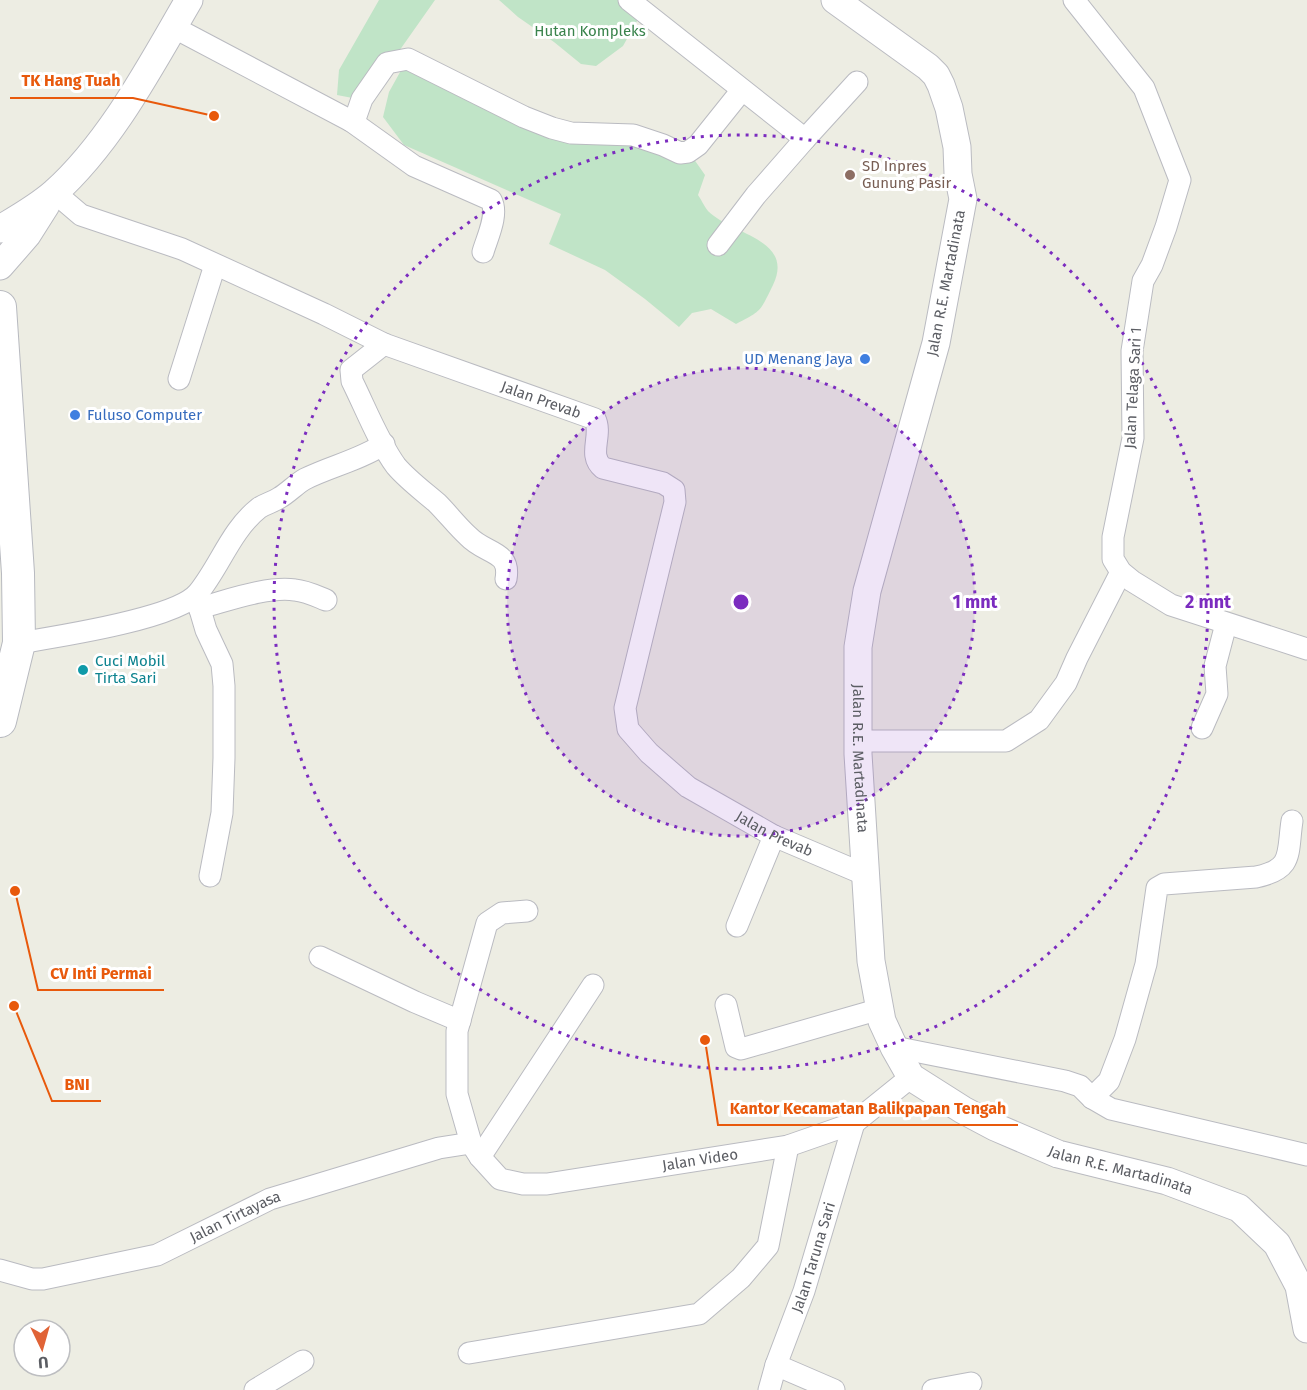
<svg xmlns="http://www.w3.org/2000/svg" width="1307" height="1390" viewBox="0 0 1307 1390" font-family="'Fira Sans',sans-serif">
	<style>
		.green { fill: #c0e4c7 }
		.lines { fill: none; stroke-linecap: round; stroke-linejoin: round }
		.minor-casing { stroke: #babbc1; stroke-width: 23 }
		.tertiary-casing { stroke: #babbc1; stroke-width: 29 }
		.secondary-casing { stroke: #b8bac0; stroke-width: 34 }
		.minor { stroke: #fff; stroke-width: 21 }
		.tertiary { stroke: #fff; stroke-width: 27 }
		.secondary { stroke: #fff; stroke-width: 32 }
		.ring { fill: none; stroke: #7b2cbf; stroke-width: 3; stroke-dasharray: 3 6 }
		.education-dot { fill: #8d6e63; stroke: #fff; stroke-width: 2 }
		.shop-dot { fill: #3f7fe0; stroke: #fff; stroke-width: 2 }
		.culture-dot { fill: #0f9aa8; stroke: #fff; stroke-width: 2 }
		.labels { text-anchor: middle; stroke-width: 6; stroke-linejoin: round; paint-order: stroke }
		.park-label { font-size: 15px; fill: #39834b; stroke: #fff }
		.education-label { font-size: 15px; fill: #785e54; stroke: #fff; text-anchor: start }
		.street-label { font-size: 15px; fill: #5b5d63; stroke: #fff }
		.shop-label { font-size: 15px; fill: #366cbe; stroke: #fff; text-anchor: end }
		.culture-label { font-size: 15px; fill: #0d838f; stroke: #fff; text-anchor: start }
		.centre { fill: #7b2cbf; stroke: #fff; stroke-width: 3 }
		.ring-label { font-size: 18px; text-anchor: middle; font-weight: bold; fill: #7b2cbf; stroke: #fff; stroke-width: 6; stroke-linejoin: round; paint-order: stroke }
		.leader { fill: none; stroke: #e8590c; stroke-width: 2 }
		.callout-dot { fill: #e8590c; stroke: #fff; stroke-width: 2 }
		.callout-label { font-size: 16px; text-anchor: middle; font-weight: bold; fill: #e8590c; stroke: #fff; stroke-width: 6; stroke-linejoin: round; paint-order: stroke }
	</style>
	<rect width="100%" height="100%" fill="#edede3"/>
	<path class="green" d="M379,0H435L378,81L368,101L337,95L339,70Z
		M499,0H641L637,21L623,46L596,66L581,64L554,42L518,17Z
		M409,56L544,116L691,155L705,175L698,195C701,199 704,206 708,211C732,235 795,239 773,285C760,311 763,310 736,324L711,309L692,313L679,327L645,299L605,270L549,244L561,214L404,145L383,117L389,92Z"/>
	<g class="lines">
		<g class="minor-casing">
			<g id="minor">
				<path d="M629,0L805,139L756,195L718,245"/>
				<path d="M1074,0L1144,88L1180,180L1166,227L1152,265L1143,281L1132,351L1133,438L1113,537V559L1121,572L1132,581L1171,605L1307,649"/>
				<path d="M173,27L351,121L414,166L491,200C499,214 487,238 483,252"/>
				<path d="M351,121L355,119L362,99L387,63L408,59L524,117L552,128L571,133L633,135L663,145L680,153L688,152L698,145L742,90"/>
				<path d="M805,139L857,82"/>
				<path id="s1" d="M54,192L81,215L182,249L324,314L384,344L595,419C603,435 587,455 603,468L663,483L674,490L675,502L625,708L628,729L649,753L688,787L774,836L866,875"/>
				<path d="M384,344L351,370L352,381C365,407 379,443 396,466C408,480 423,491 437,503C448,514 457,526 468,536C486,555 511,550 506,579"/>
				<path d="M179,379L215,265"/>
				<path d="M196,596L206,630L222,664L224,686V758L222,813L210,876"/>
				<path d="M199,608C227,601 266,586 295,590C306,591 316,596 326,600"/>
				<path d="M19,643C55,637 176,619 198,593C220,566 231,530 259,508C265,504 273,502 279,498C288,493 296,484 305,479C331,466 360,460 384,444"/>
				<path d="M1202,728L1217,694L1215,666L1226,624"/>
				<path d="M858,741H1006L1039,720L1066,683L1077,658L1121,572"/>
				<path id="s2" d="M527,911L502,913L487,923L457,1031V1094L471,1143L480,1157L500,1179L523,1184H547L788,1146L854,1123L911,1077"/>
				<path d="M737,926L774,836"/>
				<path d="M320,957L415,1002L460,1021"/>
				<path d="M726,1005L736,1047L741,1049L880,1009"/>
				<path d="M894,1047L1065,1081L1080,1086L1092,1098L1111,1109L1307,1155"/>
				<path d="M1092,1098L1109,1081L1125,1039L1146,964L1157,888L1164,884L1256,877C1294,869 1287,854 1292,821"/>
				<path d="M480,1157L593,985"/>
				<path id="s3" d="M0,1270L32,1279H43L157,1255L270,1199L439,1148L471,1143"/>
				<path d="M469,1353L699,1314L741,1278L768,1246L788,1146"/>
				<path d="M776,1365L834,1390"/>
				<path d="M255,1390L303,1361"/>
				<path id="s4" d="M769,1390L776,1365L804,1291L854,1123"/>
				<path d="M933,1390L971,1383"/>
			</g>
		</g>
		<g class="tertiary-casing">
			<g id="tertiary">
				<path id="s5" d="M835,0L928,67L936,75L941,85L949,108L957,147L958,174L963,199L936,343L867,591L858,647V754L871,961L882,1021L894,1047L911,1077L963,1110L995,1127L1058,1154L1167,1181L1239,1208L1277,1244L1299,1286L1307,1329"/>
				<path d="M0,229C19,218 38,207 54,193C111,142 151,65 189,0"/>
				<path d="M0,266L27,235L46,205"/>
			</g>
		</g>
		<g class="secondary-casing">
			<path id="secondary" d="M0,307L18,573L19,643L0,721"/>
		</g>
		<use href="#minor" class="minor"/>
		<use href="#tertiary" class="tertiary"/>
		<use href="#secondary" class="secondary"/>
	</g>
	<circle cx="741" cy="602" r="234" fill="#7b2cbf" fill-opacity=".12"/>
	<g class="ring">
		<circle cx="741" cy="602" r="234"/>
		<circle cx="741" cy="602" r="467"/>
	</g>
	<circle class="education-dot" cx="850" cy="175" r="6"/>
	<g class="shop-dot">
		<circle cx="865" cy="359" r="6"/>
		<circle cx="75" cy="415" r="6"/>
	</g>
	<circle class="culture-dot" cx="83" cy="670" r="6"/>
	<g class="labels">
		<g class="park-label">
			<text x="590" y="36">Hutan Kompleks</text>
		</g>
		<g class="education-label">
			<text x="862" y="171">SD Inpres<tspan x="862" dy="17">Gunung Pasir</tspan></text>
		</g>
		<g class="street-label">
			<text transform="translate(946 283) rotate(-79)" y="5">Jalan R.E. Martadinata</text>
			<text transform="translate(1133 388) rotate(-87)" y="5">Jalan Telaga Sari 1</text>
			<text dy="5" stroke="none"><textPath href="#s1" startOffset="532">Jalan Prevab</textPath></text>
			<text dy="5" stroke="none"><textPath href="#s5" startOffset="826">Jalan R.E. Martadinata</textPath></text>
			<text dy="5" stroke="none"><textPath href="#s1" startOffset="1143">Jalan Prevab</textPath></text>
			<text dy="5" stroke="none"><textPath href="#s2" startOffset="518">Jalan Video</textPath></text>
			<text dy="5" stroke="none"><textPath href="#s5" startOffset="1384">Jalan R.E. Martadinata</textPath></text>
			<text dy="5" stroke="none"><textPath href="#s3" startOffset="248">Jalan Tirtayasa</textPath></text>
			<text dy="5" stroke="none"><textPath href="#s4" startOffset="140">Jalan Taruna Sari</textPath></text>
		</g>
		<g class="shop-label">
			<text x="853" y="364">UD Menang Jaya</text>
			<text x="87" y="420" text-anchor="start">Fuluso Computer</text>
		</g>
		<g class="culture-label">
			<text x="95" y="666">Cuci Mobil<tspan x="95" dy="17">Tirta Sari</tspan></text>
		</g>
	</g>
	<circle cx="741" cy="602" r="9" class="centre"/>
	<g class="ring-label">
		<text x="975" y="608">1 mnt</text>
		<text x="1208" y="608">2 mnt</text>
	</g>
	<path class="leader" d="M214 116L133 98H10M15 891L38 990H164M14 1006L52 1101H101M705 1040L718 1125H1018"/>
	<g class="callout-dot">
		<circle cx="214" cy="116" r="6"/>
		<circle cx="15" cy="891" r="6"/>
		<circle cx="14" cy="1006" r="6"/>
		<circle cx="705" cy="1040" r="6"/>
	</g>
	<g class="callout-label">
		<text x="71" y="86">TK Hang Tuah</text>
		<text x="101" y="979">CV Inti Permai</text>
		<text x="77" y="1090">BNI</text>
		<text x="868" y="1114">Kantor Kecamatan Balikpapan Tengah</text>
	</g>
	<g transform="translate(42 1348) rotate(175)"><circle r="28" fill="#ffffff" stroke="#bdbec1" stroke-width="1.5"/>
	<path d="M0-4.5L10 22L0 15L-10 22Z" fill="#e06336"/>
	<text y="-9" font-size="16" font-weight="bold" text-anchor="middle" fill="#5b5d63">U</text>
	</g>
</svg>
